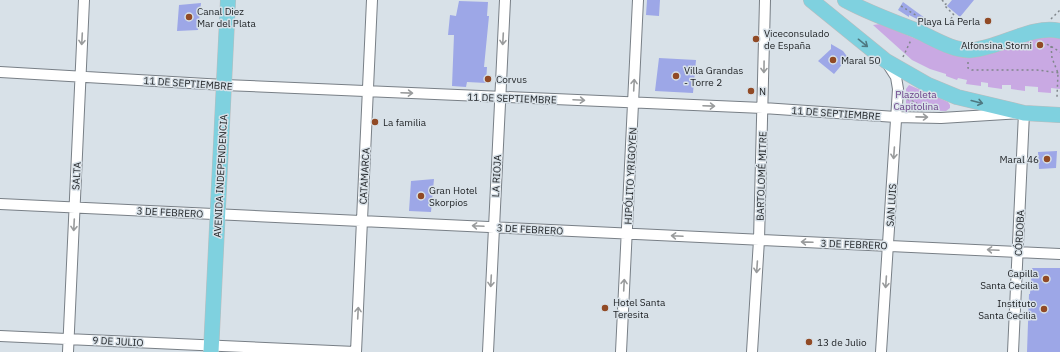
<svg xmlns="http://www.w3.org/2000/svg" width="1060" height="352" viewBox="0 0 1060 352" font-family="'IBM Plex Sans',sans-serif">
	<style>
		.green { fill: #c9a9e3 }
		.building { fill: #9da7e7 }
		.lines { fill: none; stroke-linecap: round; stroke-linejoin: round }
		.street-casing { stroke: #787f86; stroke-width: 12 }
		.primary-casing { stroke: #bbbcbd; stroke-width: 16 }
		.path { stroke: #81878c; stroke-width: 1.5; stroke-dasharray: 2 3; stroke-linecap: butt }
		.street { stroke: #fff; stroke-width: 10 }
		.primary { stroke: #7fd1df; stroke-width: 15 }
		.oneway { stroke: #999b9c }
		.oneway2 { stroke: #4e7881 }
		.poi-dot { fill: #914a25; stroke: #d8e1e8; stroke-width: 1.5 }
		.labels { text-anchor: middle; stroke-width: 3; stroke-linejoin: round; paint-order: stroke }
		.poi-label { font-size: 10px; fill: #1d2023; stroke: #d8e1e8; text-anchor: start }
		.street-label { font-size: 10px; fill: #1d2023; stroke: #d8e1e8 }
		.park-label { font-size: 10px; fill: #6a3f88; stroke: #d8e1e8 }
	</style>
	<rect width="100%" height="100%" fill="#d8e1e8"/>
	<path class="green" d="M880,24L955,55L1038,36H1060V89L1051,88V93L1038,92V87L1025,86V91L1011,89V85H1002V89L988,87V83L981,82V86L966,84L967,80L958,78L957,80L946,76V74L930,69L912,60L873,25Z
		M909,85L948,102L950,105V108L946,111L906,110V89Z"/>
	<path class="building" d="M647,0H660L659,16L646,15Z
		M952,0H974L960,17L947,6Z
		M459,1L488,2L487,16H489L484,67H487L486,83L467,82L466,87L452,86L454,35H448L450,15L456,16Z
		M903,2L929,21L927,24L909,15V17L898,10Z
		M201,3L198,30L177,31L179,5Z
		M831,44L843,51L849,59L845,61L834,74L818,61L831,49Z
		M659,58L696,60L693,93L655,91Z
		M1057,151L1056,168L1039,169L1038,152Z
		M434,179L431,212L409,211L411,181Z
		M1032,268H1060V352H1027L1029,294H1030Z"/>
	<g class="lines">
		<g class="street-casing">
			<path id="street" d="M0,72L224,85L763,108L896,117L941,118L1024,113L1013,352
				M0,204L1060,254
				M0,336L355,352
				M68,352L84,0
				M356,352L372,0
				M488,352L505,0
				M621,352L638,0
				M752,352L759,240L765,0
				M881,352L898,89L896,77L887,63"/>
		</g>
		<g class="primary-casing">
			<path id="primary" d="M811,0L886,61L928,85L957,97L1024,113L1060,115
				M845,0C867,12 891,21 915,30C931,37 954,52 972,50C1000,48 1033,24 1060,31
				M211,352L228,0"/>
		</g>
		<path class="path" d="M942,0L946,4L944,5L954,15L950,20L954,24
			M901,6L922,19L921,20
			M1051,19L1060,10
			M1042,43L1049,45L1060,52
			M1051,46L1052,58L1058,73L1057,97
			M903,57L911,40
			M968,62V68L972,70H1037L1060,73
			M907,99L917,103
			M922,105L925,109"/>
		<use href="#street" class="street"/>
		<use href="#primary" class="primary"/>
	</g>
	<defs><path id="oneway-shaft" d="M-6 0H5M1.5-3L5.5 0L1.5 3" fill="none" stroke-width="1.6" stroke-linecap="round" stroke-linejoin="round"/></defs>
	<g class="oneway">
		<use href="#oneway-shaft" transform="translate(82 39) rotate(93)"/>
		<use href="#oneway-shaft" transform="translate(503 39) rotate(93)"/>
		<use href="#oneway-shaft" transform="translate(764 67) rotate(91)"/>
		<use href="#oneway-shaft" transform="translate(634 85) rotate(-87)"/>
		<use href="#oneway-shaft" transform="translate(407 93) rotate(2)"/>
		<use href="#oneway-shaft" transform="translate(579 100) rotate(3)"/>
		<use href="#oneway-shaft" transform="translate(709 106) rotate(2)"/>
		<use href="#oneway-shaft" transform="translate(922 117) rotate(1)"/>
		<use href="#oneway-shaft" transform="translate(894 153) rotate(94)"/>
		<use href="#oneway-shaft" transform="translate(74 225) rotate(93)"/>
		<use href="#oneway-shaft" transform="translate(478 226) rotate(-177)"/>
		<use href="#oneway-shaft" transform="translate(677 236) rotate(-177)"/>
		<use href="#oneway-shaft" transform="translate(807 242) rotate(-178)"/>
		<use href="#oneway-shaft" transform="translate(993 250) rotate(-177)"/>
		<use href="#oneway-shaft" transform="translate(757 267) rotate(94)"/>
		<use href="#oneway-shaft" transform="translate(491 281) rotate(93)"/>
		<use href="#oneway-shaft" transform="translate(886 282) rotate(94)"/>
		<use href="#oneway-shaft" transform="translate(624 285) rotate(-87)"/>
		<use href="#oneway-shaft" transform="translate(358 313) rotate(-87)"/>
	</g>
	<g class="oneway2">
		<use href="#oneway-shaft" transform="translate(863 43) rotate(39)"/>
		<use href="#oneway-shaft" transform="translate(977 102) rotate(14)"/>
	</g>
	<g class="poi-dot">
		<circle cx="189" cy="17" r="4"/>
		<circle cx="988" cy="21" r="4"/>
		<circle cx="756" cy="39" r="4"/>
		<circle cx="1040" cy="45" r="4"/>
		<circle cx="833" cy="60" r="4"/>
		<circle cx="676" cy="76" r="4"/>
		<circle cx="488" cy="79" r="4"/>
		<circle cx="751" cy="91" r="4"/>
		<circle cx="375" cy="122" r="4"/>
		<circle cx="1047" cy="159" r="4"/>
		<circle cx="421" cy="196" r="4"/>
		<circle cx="1046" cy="279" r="4"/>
		<circle cx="605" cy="308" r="4"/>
		<circle cx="1044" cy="309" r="4"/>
		<circle cx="809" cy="342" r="4"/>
	</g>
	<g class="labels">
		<g class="poi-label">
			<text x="197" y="15">Canal Diez<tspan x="197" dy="12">Mar del Plata</tspan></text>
			<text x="980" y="25" text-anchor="end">Playa La Perla</text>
			<text x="764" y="37">Viceconsulado<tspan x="764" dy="12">de España</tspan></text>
			<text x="1032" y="49" text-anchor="end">Alfonsina Storni</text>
			<text x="841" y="64">Maral 50</text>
			<text x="684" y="74">Villa Grandas<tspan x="684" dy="12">- Torre 2</tspan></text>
			<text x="496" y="83">Corvus</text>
			<text x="759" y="95">N</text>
			<text x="383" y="126">La familia</text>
			<text x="1039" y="163" text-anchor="end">Maral 46</text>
			<text x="429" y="194">Gran Hotel<tspan x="429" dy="12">Skorpios</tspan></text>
			<text x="1038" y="277" text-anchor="end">Capilla<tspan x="1038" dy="12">Santa Cecilia</tspan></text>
			<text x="613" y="306">Hotel Santa<tspan x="613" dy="12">Teresita</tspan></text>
			<text x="1036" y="307" text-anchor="end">Instituto<tspan x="1036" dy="12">Santa Cecilia</tspan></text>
			<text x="817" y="346">13 de Julio</text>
		</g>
		<g class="street-label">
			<text transform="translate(188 83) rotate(4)" y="4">11 DE SEPTIEMBRE</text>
			<text transform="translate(512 98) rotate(2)" y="4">11 DE SEPTIEMBRE</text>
			<text transform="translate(836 113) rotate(4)" y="4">11 DE SEPTIEMBRE</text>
			<text transform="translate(76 176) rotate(-87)" y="4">SALTA</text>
			<text transform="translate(220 176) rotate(-87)" y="4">AVENIDA INDEPENDENCIA</text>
			<text transform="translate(364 176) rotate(-87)" y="4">CATAMARCA</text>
			<text transform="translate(496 176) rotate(-87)" y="4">LA RIOJA</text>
			<text transform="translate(630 176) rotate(-87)" y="4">HIPÓLITO YRIGOYEN</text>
			<text transform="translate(761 176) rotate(-88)" y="4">BARTOLOMÉ MITRE</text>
			<text transform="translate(891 205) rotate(-86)" y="4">SAN LUIS</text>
			<text transform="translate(170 212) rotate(3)" y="4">3 DE FEBRERO</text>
			<text transform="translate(530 229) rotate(3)" y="4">3 DE FEBRERO</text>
			<text transform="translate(1019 233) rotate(-87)" y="4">CÓRDOBA</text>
			<text transform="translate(854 244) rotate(2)" y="4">3 DE FEBRERO</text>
			<text transform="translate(118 341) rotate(3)" y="4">9 DE JULIO</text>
		</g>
		<g class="park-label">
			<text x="916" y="98">Plazoleta<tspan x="916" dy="12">Capitolina</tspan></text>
		</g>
	</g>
</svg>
